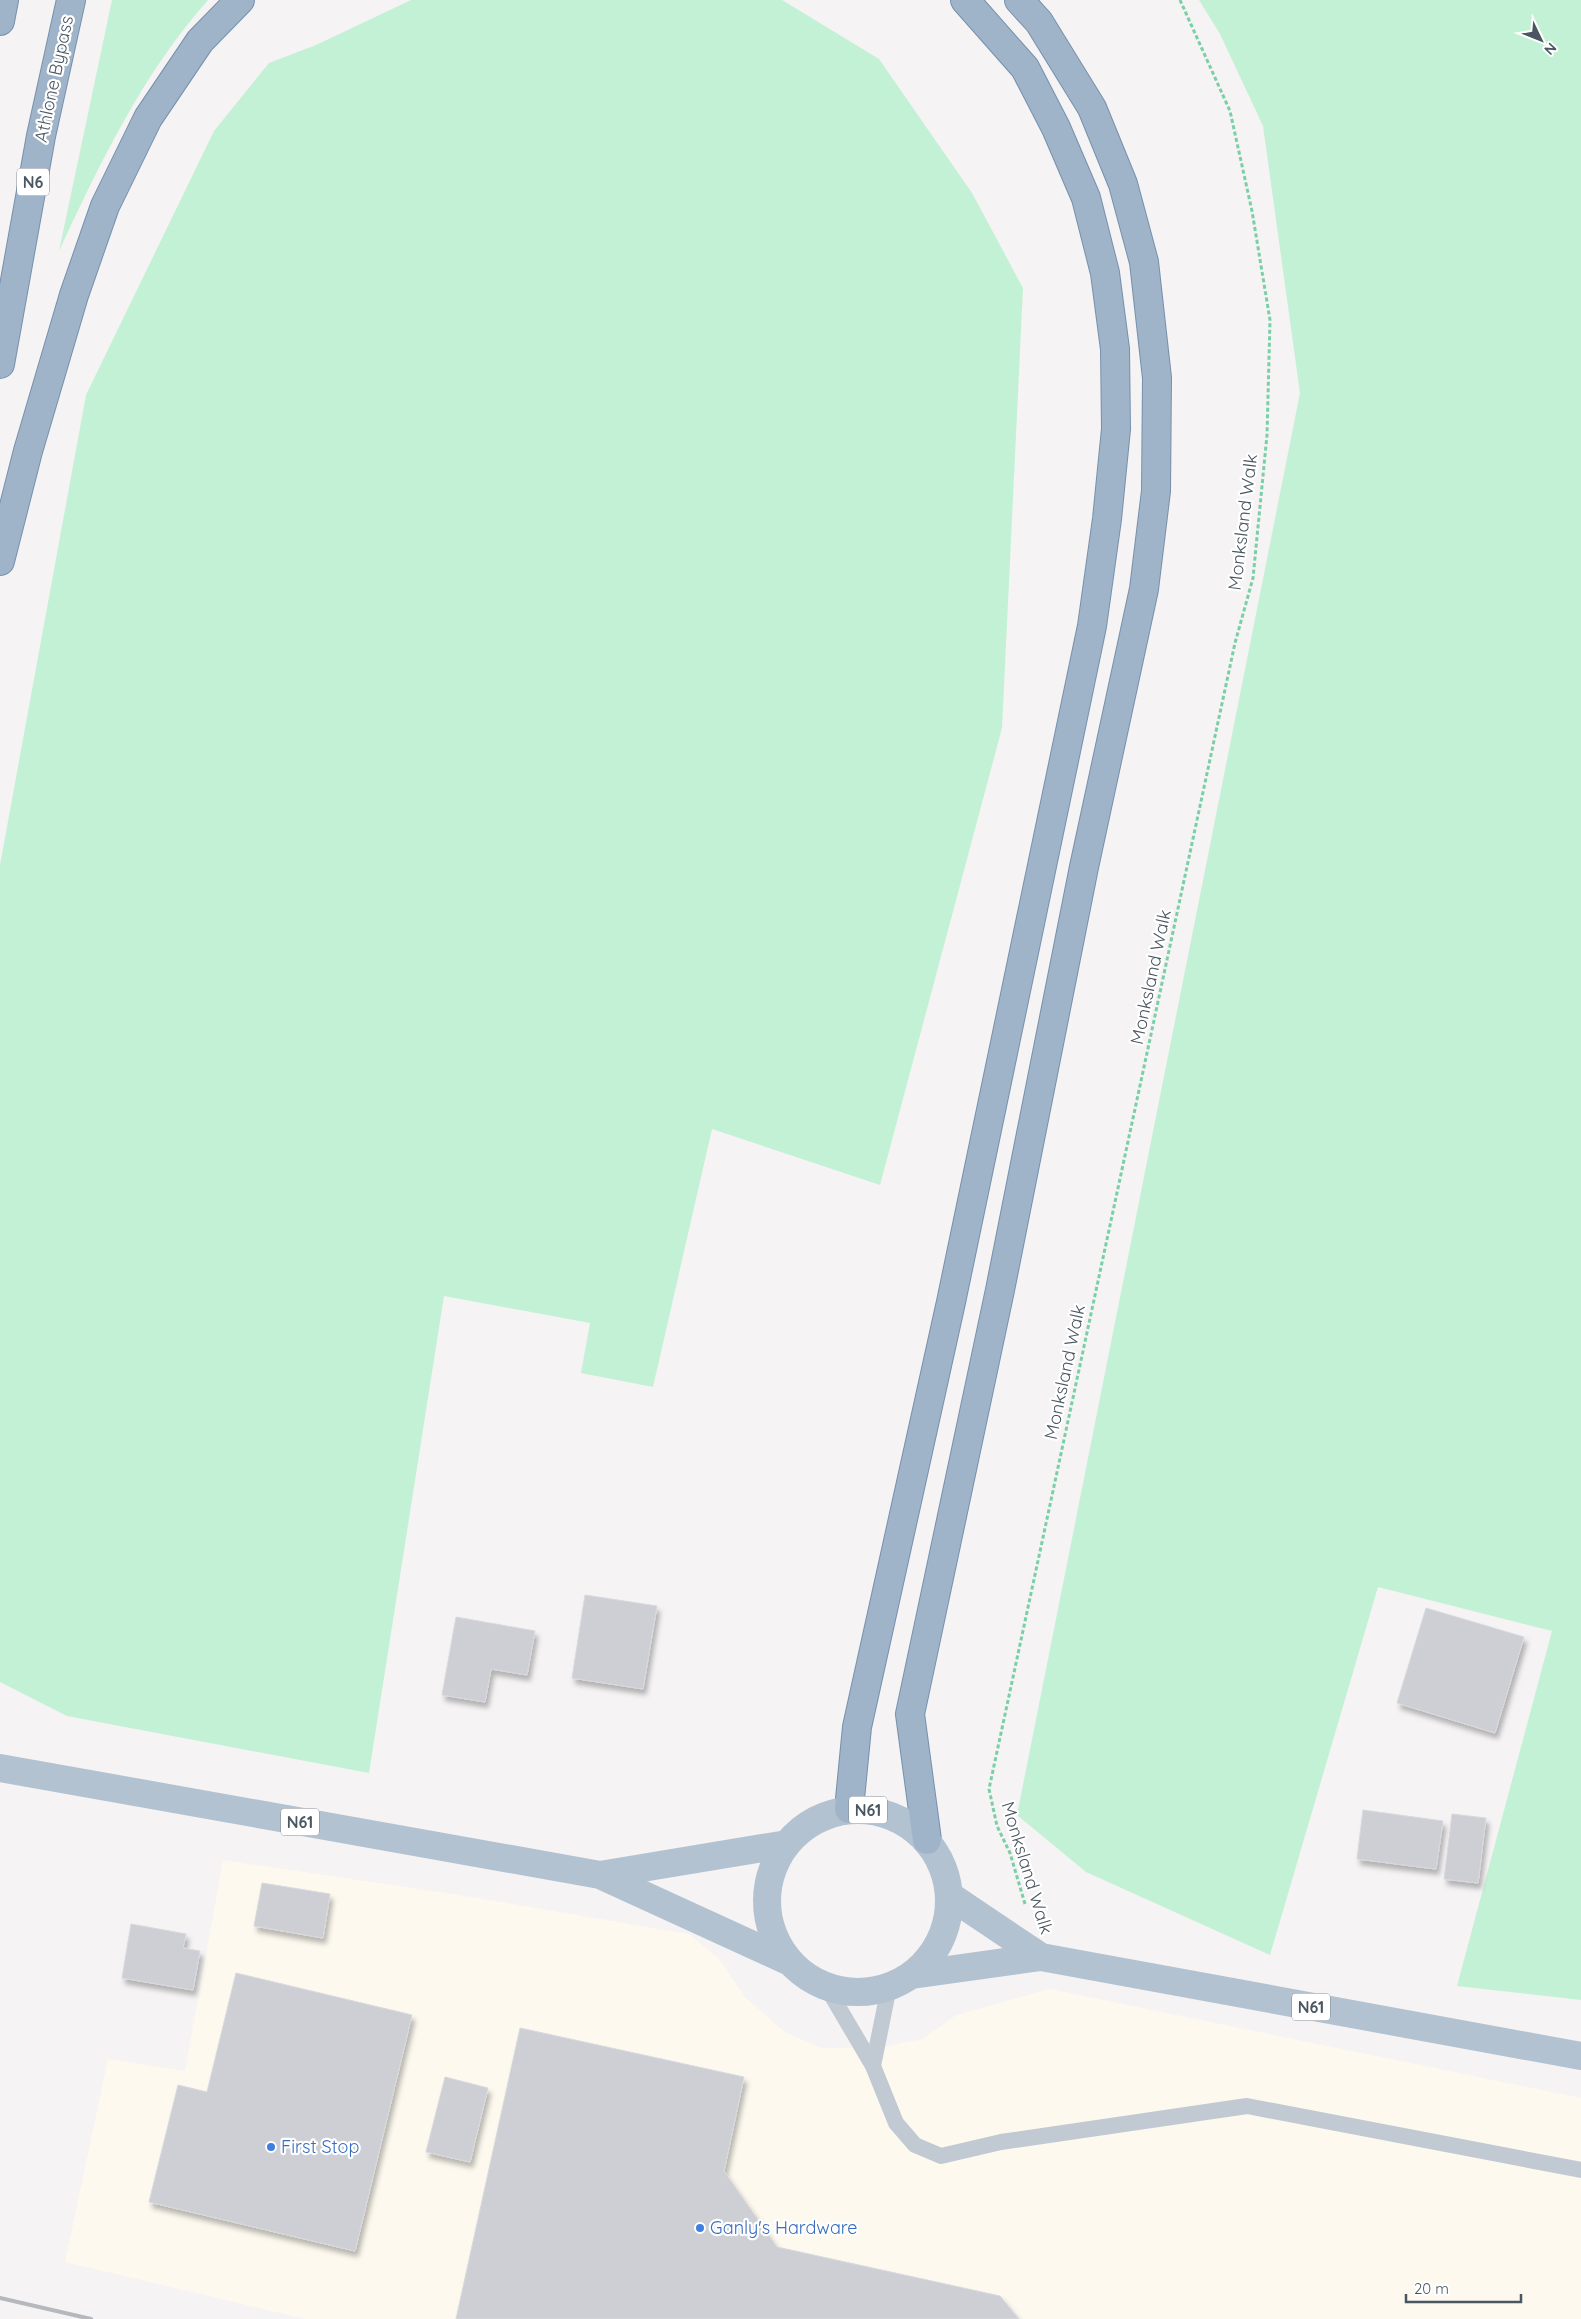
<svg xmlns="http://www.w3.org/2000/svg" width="1581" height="2319" viewBox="0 0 1581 2319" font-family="Quicksand,sans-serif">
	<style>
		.commercial { fill: #fdf9ef }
		.green { fill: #c3f1d5 }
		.building { fill: #cdcfd5; stroke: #d7d9de; filter: url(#shadow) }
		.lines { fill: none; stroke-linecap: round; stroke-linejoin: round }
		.trunk-casing { stroke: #7690ad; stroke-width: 30 }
		.path { stroke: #7ad0a6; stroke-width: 3; stroke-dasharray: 4 2.5; stroke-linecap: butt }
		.service { stroke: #c1cad2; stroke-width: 16 }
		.primary { stroke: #b3c2d1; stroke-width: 28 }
		.trunk { stroke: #9fb4c9; stroke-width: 28 }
		.rail { stroke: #b5b8bd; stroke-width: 4 }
		.shop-dot { fill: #3f7fe0; stroke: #fff; stroke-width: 2 }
		.labels { text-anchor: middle; stroke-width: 4.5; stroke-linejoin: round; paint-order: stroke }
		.shield { fill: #fff; stroke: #808990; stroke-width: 1 }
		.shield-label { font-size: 16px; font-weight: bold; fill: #4a5661 }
		.street-label { font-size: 18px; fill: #4a5661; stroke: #fff }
		.shop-label { font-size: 18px; fill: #366cbe; stroke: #fff; text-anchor: start }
	</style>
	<defs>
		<filter id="shadow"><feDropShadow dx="3" dy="5.5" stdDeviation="2.5" flood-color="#0004"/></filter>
	</defs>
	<rect width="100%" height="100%" fill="#f5f3f3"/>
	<path class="commercial" d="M223,1860L466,1896L689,1934L719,1959L745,1997L785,2032L822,2048L881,2047L923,2039L956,2015L1050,1989L1581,2098V2319H306L65,2262L108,2059L185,2071Z"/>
	<path class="green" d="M112,0H208C143,73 100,163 59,251Z
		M411,0H782L879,59L972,193L1023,288L1002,728L880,1185L712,1129L653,1387L581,1373L590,1323L444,1296L369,1773L67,1716L0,1682V865L86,395L214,131L269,63L316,45Z
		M1199,0H1581V2000L1457,1986L1552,1631L1378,1587L1270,1955L1086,1872L1017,1815L1300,393L1263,126L1220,34Z"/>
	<path class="building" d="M585,1595L657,1606L643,1689L572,1678Z
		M1426,1608L1524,1637L1495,1733L1397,1703Z
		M456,1617L535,1631L527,1675L491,1669L485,1702L442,1695Z
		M1363,1810L1443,1821L1436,1869L1357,1859Z
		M1452,1814L1486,1818L1478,1883L1444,1879Z
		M262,1883L330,1894L323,1938L254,1926Z
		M131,1924L186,1934L183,1948L200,1951L193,1990L122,1978Z
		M236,1973L412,2015L355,2251L149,2202L178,2085L207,2092Z
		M520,2028L744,2077L724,2171L777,2247L1000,2296L1019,2319H456Z
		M445,2077L488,2088L470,2162L426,2152Z"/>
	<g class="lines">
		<g class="trunk-casing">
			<path id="trunk" d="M0,21L4,0
				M0,364L41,136L71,0
				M0,561L28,451L74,295L105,206L148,118L200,41L240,0
				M849,1809L857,1727L951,1302L1092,626L1107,519L1116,429L1115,349L1105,273L1086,198L1056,128L1025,68L965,0
				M927,1840L910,1714L1000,1290L1084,867L1144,589L1156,491L1157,378L1144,262L1123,184L1092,108L1039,22L1019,0"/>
		</g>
		<path class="path" d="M1025,1904L1010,1853L997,1826L989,1789L1235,643L1253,578L1267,435L1270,320L1252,211L1230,111L1180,0"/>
		<path class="service" d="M826,1986L873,2066L896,2123L915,2145L941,2156L1001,2142L1247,2106L1581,2170
			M873,2066L889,1987"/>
		<path class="primary" d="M0,1768L600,1875L790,1962
			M767 1901a91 91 0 1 1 182 0a91 91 0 1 1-182 0Z
			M600,1875L787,1844
			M950,1896L1041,1957
			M912,1975L1041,1957L1581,2056"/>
		<use href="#trunk" class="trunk"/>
		<path class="rail" d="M0,2298L91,2319"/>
	</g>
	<g class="shop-dot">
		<circle cx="271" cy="2147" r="5"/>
		<circle cx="700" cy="2228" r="5"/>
	</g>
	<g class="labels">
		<g class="shield">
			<rect x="17" y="168.5" width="32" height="27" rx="4"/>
			<rect x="849" y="1796.5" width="38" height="27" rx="4"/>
			<rect x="281" y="1808.5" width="38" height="27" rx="4"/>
			<rect x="1292" y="1993.5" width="38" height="27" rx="4"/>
		</g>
		<g class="shield-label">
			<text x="33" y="188">N6</text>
			<text x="868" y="1816">N61</text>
			<text x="300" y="1828">N61</text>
			<text x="1311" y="2013">N61</text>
		</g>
		<g class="street-label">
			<text transform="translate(54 79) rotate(-78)" y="6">Athlone Bypass</text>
			<text transform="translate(1243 522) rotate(-83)" y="6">Monksland Walk</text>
			<text transform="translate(1151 977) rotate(-78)" y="6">Monksland Walk</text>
			<text transform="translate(1065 1372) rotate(-78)" y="6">Monksland Walk</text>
			<text transform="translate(1027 1868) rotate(73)" y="6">Monksland Walk</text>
		</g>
		<g class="shop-label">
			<text x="281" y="2153">First Stop</text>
			<text x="710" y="2234">Ganly's Hardware</text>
		</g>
	</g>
	<g transform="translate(1541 40) rotate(133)" stroke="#ffffff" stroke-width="4" paint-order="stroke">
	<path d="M0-4L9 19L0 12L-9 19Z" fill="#4a5661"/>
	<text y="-8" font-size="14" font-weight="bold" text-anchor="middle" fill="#4a5661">N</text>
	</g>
	<path d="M1406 2294v8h115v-8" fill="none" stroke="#4a5661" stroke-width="2.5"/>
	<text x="1414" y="2294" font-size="15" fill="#4a5661" stroke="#ffffff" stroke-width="4" paint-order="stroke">20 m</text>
</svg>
